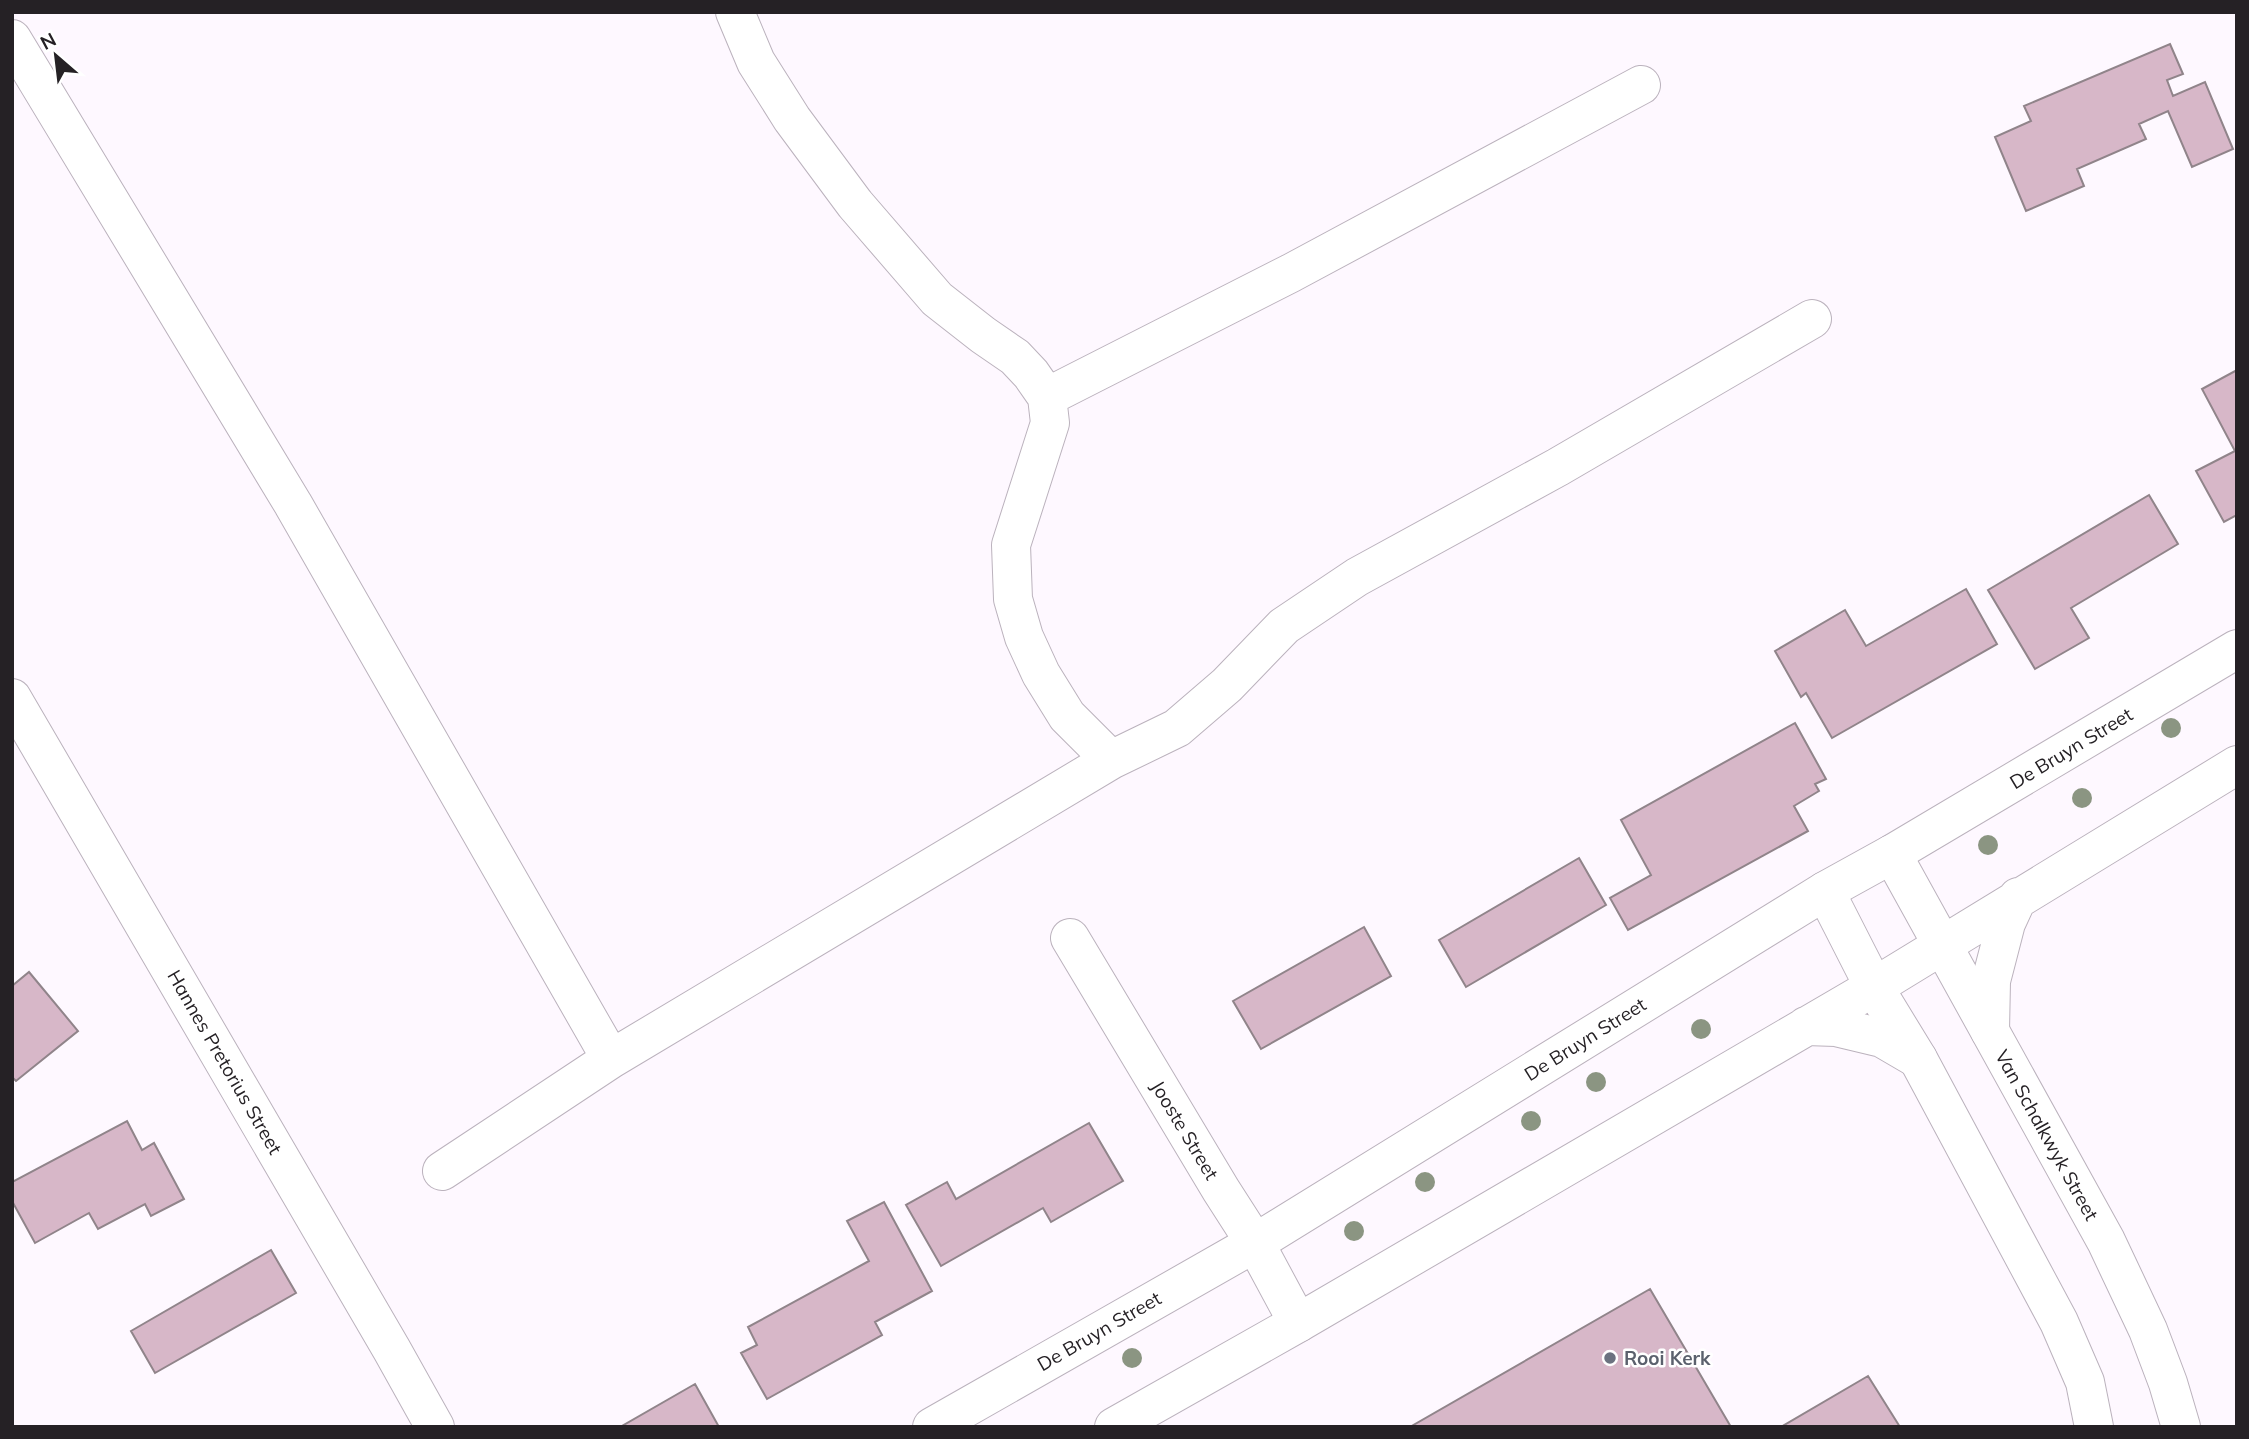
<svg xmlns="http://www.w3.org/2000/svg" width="2249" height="1439" viewBox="0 0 2249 1439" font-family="Mulish,sans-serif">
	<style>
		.building { fill: #d7b7c8; stroke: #90848a; stroke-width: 2 }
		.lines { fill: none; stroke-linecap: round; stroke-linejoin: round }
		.street-casing { stroke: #bbb2bd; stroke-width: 40 }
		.secondary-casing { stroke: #bbb2bd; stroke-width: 40 }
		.street { stroke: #fff; stroke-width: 38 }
		.secondary { stroke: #fff; stroke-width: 38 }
		.tree { fill: #8b9582 }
		.worship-dot { fill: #6b7280; stroke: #fff; stroke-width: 2.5 }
		.labels { text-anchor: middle; stroke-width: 5; stroke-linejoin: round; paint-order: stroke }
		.street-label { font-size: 19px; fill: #252125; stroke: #fff }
		.worship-label { font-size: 19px; font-weight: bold; fill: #5b616d; stroke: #fff; text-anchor: start }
	</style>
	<rect width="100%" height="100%" fill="#fef8ff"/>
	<path class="building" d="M2170,44L2183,74L2167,80L2173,96L2205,82L2233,149L2192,167L2168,111L2139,124L2146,139L2077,169L2084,186L2026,211L1995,137L2031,121L2024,106Z
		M2237,370V515L2224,522L2196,471L2235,451L2202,389Z
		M2149,495L2178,544L2071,608L2089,638L2035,669L1988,590Z
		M1966,589L1997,644L1832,738L1806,693L1801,697L1775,651L1845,610L1866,646Z
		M1795,723L1826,779L1815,784L1819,791L1794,806L1808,831L1628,930L1610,898L1651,875L1621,820Z
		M1579,858L1606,905L1466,987L1439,940Z
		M1364,927L1391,976L1261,1049L1233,1001Z
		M29,972L78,1031L16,1081L12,1077V986Z
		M127,1121L142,1150L154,1143L184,1199L151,1216L145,1204L98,1229L89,1213L35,1243L12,1201V1182Z
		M1089,1123L1123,1181L1051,1222L1043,1208L941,1266L906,1205L947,1182L956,1199Z
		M884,1202L932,1291L875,1322L882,1335L767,1399L741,1353L757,1345L748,1327L869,1261L847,1221Z
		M271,1250L296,1293L155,1373L131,1331Z
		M1650,1289L1731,1427H1410Z
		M1868,1376L1900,1427H1781Z
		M695,1384L719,1427H623L622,1426Z"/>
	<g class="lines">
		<g class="street-casing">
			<path id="street" d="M735,12L756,62L792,119L855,204L937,299L983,335L1015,357L1031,374L1047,397L1050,423L1011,545L1013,599L1024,637L1041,674L1067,716L1111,760L1177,728L1227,685L1284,626L1357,577L1558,467L1812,319
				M12,39L293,504L611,1059
				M1047,397L1291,273L1641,85
				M12,698L392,1350L435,1427
				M1892,854L2106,1241L2148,1330L2168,1383L2181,1427
				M1825,891L1874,987L1918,1059L2059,1322L2085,1382L2094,1427
				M1070,938L1221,1190L1255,1243L1298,1323
				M442,1171L611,1059L1111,760"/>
		</g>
		<g class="secondary-casing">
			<path id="secondary" d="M1806,1026L1836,1027L1882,1038L1918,1059
				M1990,1031L1991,981L2006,923L2018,897
				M932,1427L1255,1243L1825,891L1892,854L2237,649
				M1114,1427L1298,1323L1874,987L2237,765"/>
		</g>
		<use href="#street" class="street"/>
		<use href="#secondary" class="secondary"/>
	</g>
	<g class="tree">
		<circle cx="2171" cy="728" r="10"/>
		<circle cx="2082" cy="798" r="10"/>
		<circle cx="1988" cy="845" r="10"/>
		<circle cx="1701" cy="1029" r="10"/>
		<circle cx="1596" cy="1082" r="10"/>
		<circle cx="1531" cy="1121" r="10"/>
		<circle cx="1425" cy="1182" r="10"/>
		<circle cx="1354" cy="1231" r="10"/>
		<circle cx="1132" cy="1358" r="10"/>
	</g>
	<circle class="worship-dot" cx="1610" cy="1358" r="7"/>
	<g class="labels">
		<g class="street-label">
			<text transform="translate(2071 748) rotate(-31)" y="7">De Bruyn Street</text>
			<text transform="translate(1585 1039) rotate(-32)" y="7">De Bruyn Street</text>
			<text transform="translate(225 1062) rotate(60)" y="7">Hannes Pretorius Street</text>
			<text transform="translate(1185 1130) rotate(59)" y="7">Jooste Street</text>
			<text transform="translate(2047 1135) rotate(61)" y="7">Van Schalkwyk Street</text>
			<text transform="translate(1099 1331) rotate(-30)" y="7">De Bruyn Street</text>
		</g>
		<g class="worship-label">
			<text x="1624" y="1365">Rooi Kerk</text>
		</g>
	</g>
	<rect width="2249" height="1439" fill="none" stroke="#252125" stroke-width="28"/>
	<g transform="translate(56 56) rotate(332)" stroke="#ffffff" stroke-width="5" paint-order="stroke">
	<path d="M0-5L12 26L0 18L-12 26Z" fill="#252125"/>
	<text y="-10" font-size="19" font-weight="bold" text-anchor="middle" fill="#252125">N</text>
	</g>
</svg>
